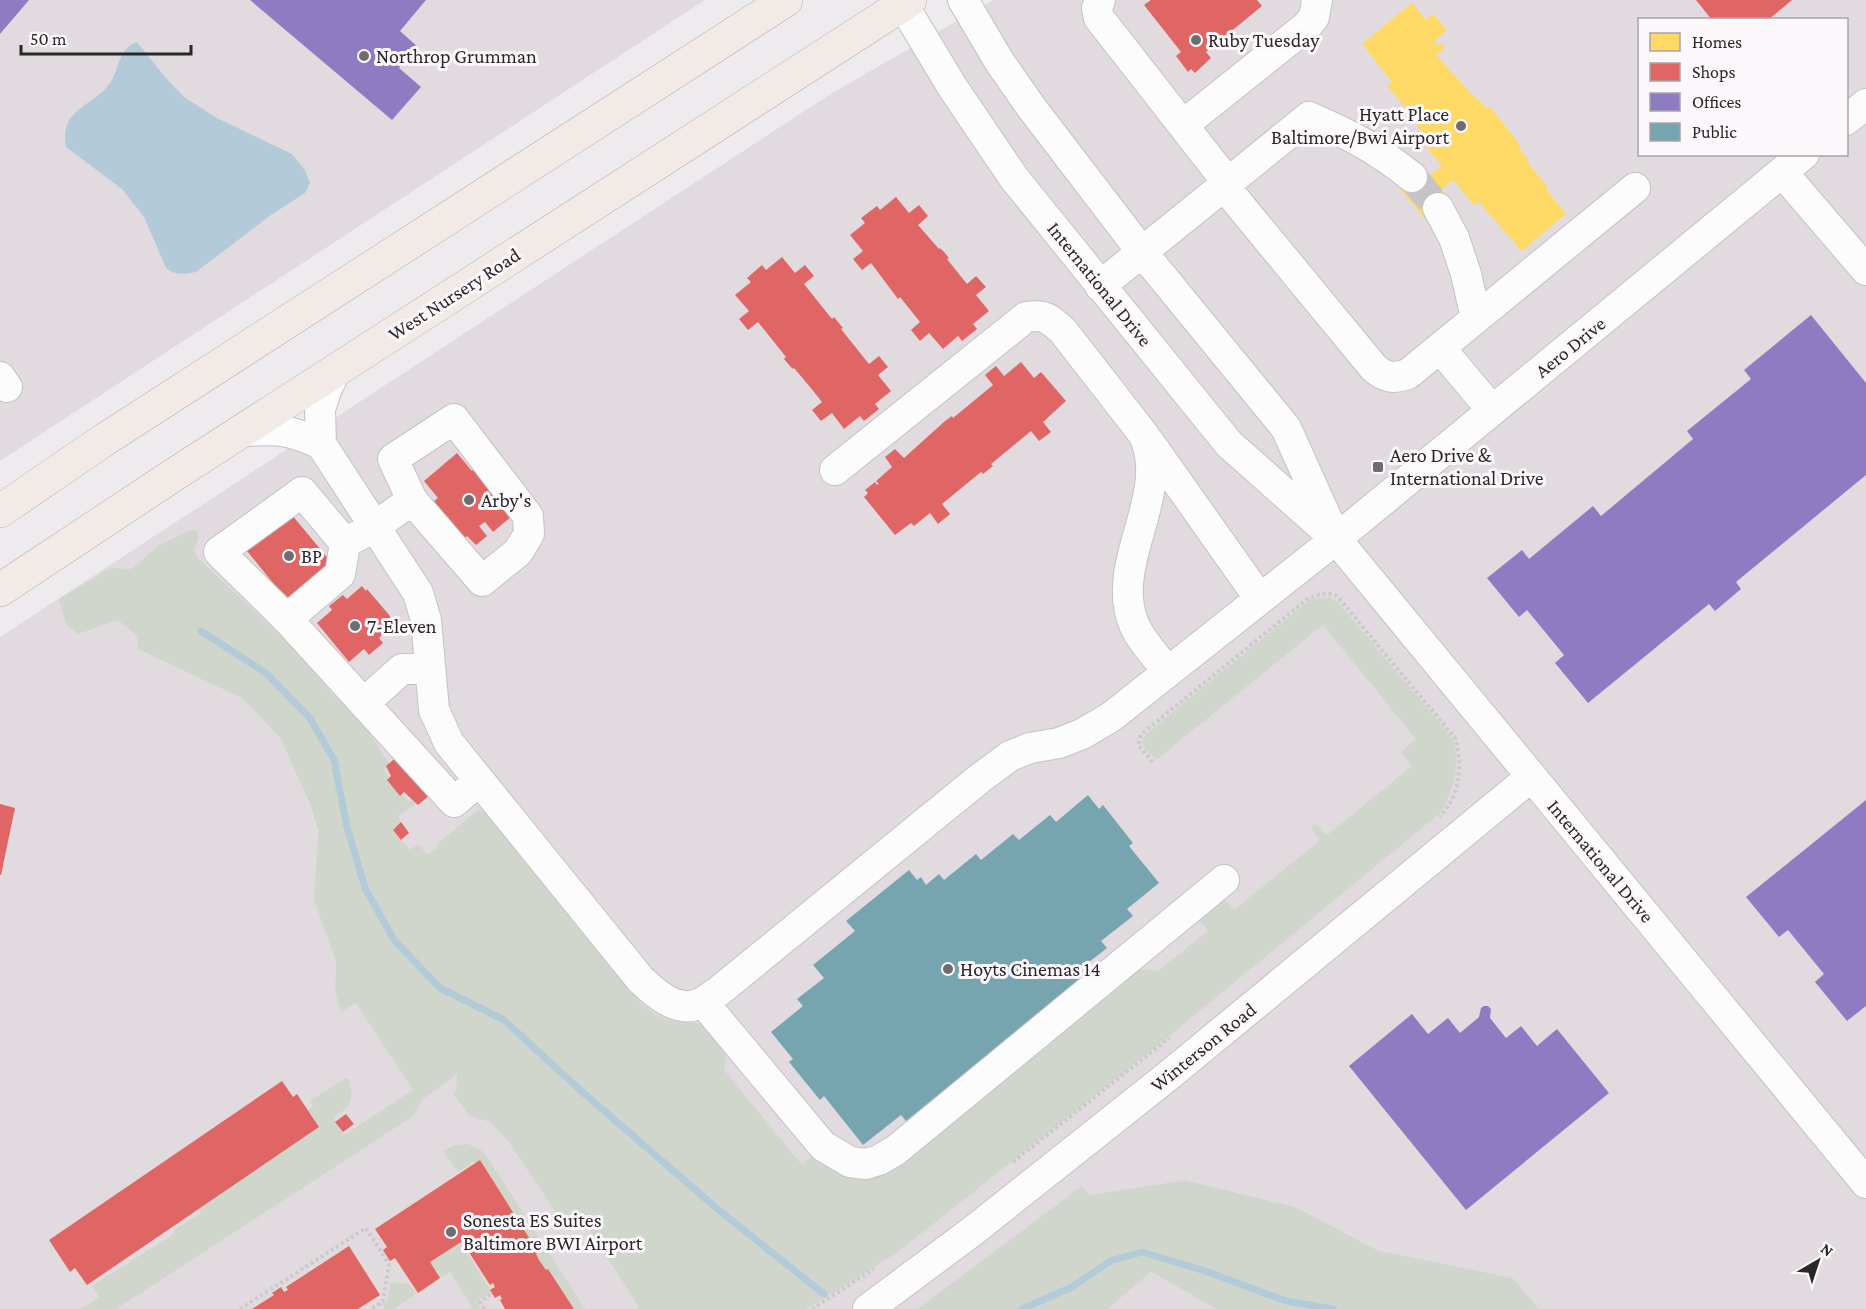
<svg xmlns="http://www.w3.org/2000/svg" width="1866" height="1309" viewBox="0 0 1866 1309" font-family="'Crimson Pro',serif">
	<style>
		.built { fill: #e1dbe0; fill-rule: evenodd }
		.green { fill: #d1d6cc }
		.water { fill: #b3cbd9 }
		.homes { fill: #ffd966 }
		.shops { fill: #e06666 }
		.offices { fill: #8e7cc3 }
		.public { fill: #76a5af }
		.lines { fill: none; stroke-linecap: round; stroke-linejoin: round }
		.stream { stroke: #b3cbd9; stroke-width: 7 }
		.minor-tunnel { stroke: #c6c4c6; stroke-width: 30; stroke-dasharray: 30 15; stroke-linecap: butt }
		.minor-casing { stroke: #c4c2c4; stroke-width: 32 }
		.major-casing { stroke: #bbaea8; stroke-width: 34 }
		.path { stroke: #cbcacb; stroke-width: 4; stroke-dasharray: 3 3; stroke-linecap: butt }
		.minor { stroke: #fcfcfc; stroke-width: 30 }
		.major { stroke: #f2eae6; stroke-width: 33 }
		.poi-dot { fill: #6e6c6e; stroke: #fcf7fb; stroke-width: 2 }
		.labels { text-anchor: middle; stroke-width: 6; stroke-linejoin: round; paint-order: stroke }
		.poi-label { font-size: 20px; fill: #292829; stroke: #fcf7fb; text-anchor: start }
		.street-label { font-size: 20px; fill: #292829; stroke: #fcf7fb }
	</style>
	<rect width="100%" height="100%" fill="#edebed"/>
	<path class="built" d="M0,0H705L0,461Z
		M993,0H1866V1309H1539L1513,1278L1377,1250L1296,1207L1185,1180L1089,1195L1081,1187L917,1309H799L893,1254L430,938L317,695L138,649L243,699L280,738L310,804L325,862L788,1309H0V637L829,95ZM1640,20H1846V154H1640Z
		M1151,1272L1216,1309H1108Z"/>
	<path class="green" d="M190,530L197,531L199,537L194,550L198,558L298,652L335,697L339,694L367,729L390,765L384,770L408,801L412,798L416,804L399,816L401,823L393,829L410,850L418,844L428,855L437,848L436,845L478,810L483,809L640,1002L652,1012L667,1020L705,1024L727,1044L724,1070L802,1165L813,1155L844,1170L1138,969L1158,971L1208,931L1198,918L1222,899L1225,900L1234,910L1320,840L1312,829V825H1317L1327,835L1412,766L1401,752L1416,739L1323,625L1156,760L1143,746L1142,740L1146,734L1311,599L1330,597L1338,602L1453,739C1460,766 1455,791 1439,814L1173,1033L951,1210L895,1254L846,1285L806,1309H637L639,1307L585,1223L569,1232L508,1141L490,1122L470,1116L453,1094L456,1091L457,1074L422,1100L412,1117L116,1309H81L99,1297L92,1286L175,1233L174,1230L201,1213L199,1209L319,1127L308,1110L313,1106L310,1101L346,1078L349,1079C354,1102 352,1105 333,1118L344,1135L413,1090L356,1003L341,1012L335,992L336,962L314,899L318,832L310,804L280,738L243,699L138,649L137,636L118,620L78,634L66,624L59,599L110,568L131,569L158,546Z
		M468,1144L481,1150L489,1160L585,1309H570L474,1161L458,1172L443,1151L455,1145Z
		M1185,1180L1296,1207L1377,1250L1513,1278L1539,1309H1216L1151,1272L1108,1309H917L1082,1186L1089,1195Z
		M459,1240L491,1291L477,1301L481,1309H473L450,1272L440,1278L428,1260Z
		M390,1282L410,1284L416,1294L394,1309H384L383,1304L387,1302Z"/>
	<path class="water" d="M137,42L166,78L184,97L217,118L292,154L305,170L310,183L305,193L271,215L196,272C185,274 175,276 166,268L144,217L122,189L66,147C59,108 93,107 110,83C119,71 118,48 137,42Z"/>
	<path class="homes" d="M1412,3L1426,20L1433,14L1447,30L1434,42L1438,46L1441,43L1445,48L1436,55L1475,98L1477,97L1487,109L1490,107L1521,146L1519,148L1529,160L1527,162L1548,187L1546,189L1566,214L1522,251L1478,201L1474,205L1453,180L1441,190L1449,199L1425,219L1399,187L1423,168L1429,176L1442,166L1422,142L1427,138L1406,113L1409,111L1387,86L1392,82L1362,44Z
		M480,1160L538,1252L536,1254L539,1260L546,1270L548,1269L574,1309H505L500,1300L502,1299L500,1295L495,1298L490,1290L495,1287L493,1283L490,1285L465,1246L475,1239L472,1235L430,1262L440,1278L418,1293L395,1258L390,1261L383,1250L387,1247L375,1229Z
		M349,1246L380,1295L358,1309H252L274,1295L272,1293L281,1287L284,1292L288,1290L286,1287Z"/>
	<path class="shops" d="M1151,0H1257L1262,6L1206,52L1211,58L1195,73L1191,69L1188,72L1176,56L1181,52L1144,5Z
		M1696,0H1792L1768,20H1712Z
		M896,197L909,213L919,205L928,216L918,225L939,249L940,248L944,252L949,258L947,259L967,284L976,276L986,287L976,295L989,311L973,324L977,329L962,341L958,336L943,349L929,333L920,341L911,330L920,322L900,297L898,299L871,263L862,270L853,259L863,251L850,235L865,223L861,218L877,206L880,210Z
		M782,257L795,273L805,265L814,276L804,284L832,319L834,317L843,328L841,329L869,364L879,356L888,367L878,375L891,391L875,404L879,409L864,421L860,416L844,429L832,413L821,421L812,410L822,402L810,387L794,368L793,369L790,366L784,359L786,357L758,322L748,330L739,319L749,311L735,295L751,282L747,278L762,265L766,270Z
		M1021,362L1034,378L1041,372L1066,401L1043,422L1051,432L1039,441L1031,431L991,464L993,466L983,474L981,472L942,504L950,514L938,524L930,513L914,526L911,523L895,535L864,497L868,493L865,490L875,482L877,485L879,484L876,481L892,467L885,457L895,449L904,458L945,421L952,416L953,418L993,385L985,375L986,374L996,366L1004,376Z
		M457,453L472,471L476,467L506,505L502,507L511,517L493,532L485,522L479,526L487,536L476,545L467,536L465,538L434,501L438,498L424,481Z
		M292,515L331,562L286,599L247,551Z
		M362,586L366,591L367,589L390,616V628L379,638L383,643L369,655L364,649L349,662L317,623L332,610L329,606L343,595L347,599Z
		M398,756L430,795L418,805L404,792L400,796L387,780L391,776L386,766Z
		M0,804L15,808L1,875H0Z
		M401,822L409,833L401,840L393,830Z
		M282,1081L293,1097L297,1094L319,1127L87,1285L75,1268L70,1272L49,1240Z
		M346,1114L354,1124L343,1132L335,1122Z
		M480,1160L538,1252L536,1254L539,1260L546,1270L548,1269L574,1309H505L500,1300L502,1299L500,1295L495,1298L490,1290L495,1287L493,1283L490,1285L465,1246L475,1239L472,1235L430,1262L440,1278L418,1293L395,1258L390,1261L383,1250L387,1247L375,1229Z
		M349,1246L380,1295L358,1309H252L274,1295L272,1293L281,1287L284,1292L288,1290L286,1287Z"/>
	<path class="offices" d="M0,0H29L0,34Z
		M250,0H426L400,31L419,48L404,65L402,64L399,68L421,87L392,120Z
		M1811,315L1866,383V475L1736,582L1741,589L1715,611L1709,604L1588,703L1555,663L1564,655L1527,610L1519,617L1487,578L1522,550L1529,559L1593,506L1601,516L1693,439L1687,431L1751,379L1744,370Z
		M1866,800V1006L1847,1021L1815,982L1824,974L1788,930L1779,937L1746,897Z
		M1484,1006H1488L1491,1009L1490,1018L1506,1038L1521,1026L1537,1046L1557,1029L1609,1093L1466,1210L1349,1066L1412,1014L1428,1034L1448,1018L1460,1033L1479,1017L1481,1008Z"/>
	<path class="public" d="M1088,795L1099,809L1103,805L1133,843L1129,846L1159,883L1127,909L1133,916L1101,941L1107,948L1075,973L1080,980L906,1121L901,1115L863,1145L824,1096L820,1100L789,1062L793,1059L771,1032L803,1006L797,999L824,978L813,965L855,931L846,921L909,870L917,880L921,877L926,885L939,874L944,880L976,854L981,860L1013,834L1019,840L1050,815L1056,822Z"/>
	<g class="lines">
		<path class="stream" d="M201,631L266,673L310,718L334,760L347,827L365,888L394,940L440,988L504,1020L579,1089L714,1206L824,1294
			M1022,1309L1072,1287L1110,1261L1142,1252L1205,1271L1286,1301L1333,1309"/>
		<path class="minor-tunnel" d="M1412,177L1438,208"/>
		<g class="minor-casing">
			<path id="minor" d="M900,0L953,88L1014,178L1229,444L1336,539L1866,1183
				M963,0L999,61L1031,107L1142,252L1286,428L1331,528
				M1100,0L1097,8L1099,18L1228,183
				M1846,120L1866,104
				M1183,125L1307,26L1314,17L1317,0
				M1782,172L1866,270
				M1224,186L1374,368C1386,378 1394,379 1408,374L1635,188
				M1438,208L1454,238L1466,274L1476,318
				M1100,286L1309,117C1351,135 1377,149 1412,177
				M1440,348L1492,410
				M336,370L327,388L320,409L321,444L418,593L426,620L434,710L449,743L641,980C656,994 677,1013 699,1004C706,1001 713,995 719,991L979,779L1010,756L1030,748L1059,743L1082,734L1111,717L1336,539L1804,154
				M0,377L7,387
				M242,431C278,429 288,429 321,444
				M1149,442L1260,599
				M835,470L1026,317C1044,314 1049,318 1063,331L1144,435C1171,495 1112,558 1132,619C1138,638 1156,656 1168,672
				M412,500L482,581L518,552L529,534L528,516L454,419L393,459L412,500L374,527L345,543L302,492L219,552L287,619L454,802L479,781
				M287,619L340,574L345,543
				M364,703L402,669L429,667
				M703,1002L823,1146L850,1162L866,1164L879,1160L896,1150L1224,880
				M868,1309L974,1230L1168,1076L1531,777"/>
		</g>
		<g class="major-casing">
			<path id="major" d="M0,511L104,440L786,0
				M0,590L172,476L910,0"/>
		</g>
		<path class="path" d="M1153,762L1138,745L1140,737L1145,731L1306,600C1316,595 1325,591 1337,596L1455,738C1461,757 1461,782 1451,801C1449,806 1443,812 1440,817
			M1013,1162L1169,1038
			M379,1303L381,1309
			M240,1309L366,1228L389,1264L383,1301L371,1309
			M484,1309L480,1302L492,1293
			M812,1309L874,1269"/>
		<use href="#minor" class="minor"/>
		<use href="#major" class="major"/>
	</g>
	<g class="poi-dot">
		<circle cx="1196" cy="40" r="6"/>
		<circle cx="364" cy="56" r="6"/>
		<circle cx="1461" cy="126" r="6"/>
		<rect x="1372" y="461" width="12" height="12" rx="3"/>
		<circle cx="469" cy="500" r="6"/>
		<circle cx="289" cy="556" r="6"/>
		<circle cx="355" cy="626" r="6"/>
		<circle cx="948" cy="969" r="6"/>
		<circle cx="451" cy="1232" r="6"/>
	</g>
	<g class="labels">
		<g class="poi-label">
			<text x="1208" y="47">Ruby Tuesday</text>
			<text x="376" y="63">Northrop Grumman</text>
			<text x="1449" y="121" text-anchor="end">Hyatt Place<tspan x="1449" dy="23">Baltimore/Bwi Airport</tspan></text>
			<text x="1390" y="462">Aero Drive &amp;<tspan x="1390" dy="23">International Drive</tspan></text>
			<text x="481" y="507">Arby's</text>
			<text x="301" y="563">BP</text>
			<text x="367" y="633">7-Eleven</text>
			<text x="960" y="976">Hoyts Cinemas 14</text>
			<text x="463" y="1227">Sonesta ES Suites<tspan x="463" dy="23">Baltimore BWI Airport</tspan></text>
		</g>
		<g class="street-label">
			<text transform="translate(1100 284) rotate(51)" y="7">International Drive</text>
			<text transform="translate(454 294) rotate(-33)" y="7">West Nursery Road</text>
			<text transform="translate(1570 347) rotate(-39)" y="7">Aero Drive</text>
			<text transform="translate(1601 861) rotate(50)" y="7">International Drive</text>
			<text transform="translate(1203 1047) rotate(-39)" y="7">Winterson Road</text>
		</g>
	</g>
	<rect x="1638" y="18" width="210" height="138" fill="#fcf7fb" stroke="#a8a4a7" stroke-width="1.5"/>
	<rect x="1650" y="33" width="30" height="18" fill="#ffd966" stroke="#a8a4a7" stroke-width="1.5"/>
	<text x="1692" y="48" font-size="18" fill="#292829">Homes</text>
	<rect x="1650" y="63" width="30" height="18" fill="#e06666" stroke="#a8a4a7" stroke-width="1.5"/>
	<text x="1692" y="78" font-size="18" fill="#292829">Shops</text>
	<rect x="1650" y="93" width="30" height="18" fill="#8e7cc3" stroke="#a8a4a7" stroke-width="1.5"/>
	<text x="1692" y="108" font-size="18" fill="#292829">Offices</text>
	<rect x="1650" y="123" width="30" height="18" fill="#76a5af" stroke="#a8a4a7" stroke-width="1.5"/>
	<text x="1692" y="138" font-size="18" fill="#292829">Public</text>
	<g transform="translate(1818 1261) rotate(39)" stroke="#fcf7fb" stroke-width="4.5" paint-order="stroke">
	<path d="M0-4.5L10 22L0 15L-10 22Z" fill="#292829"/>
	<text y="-9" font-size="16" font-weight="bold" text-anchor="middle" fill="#292829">N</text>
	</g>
	<path d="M21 45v9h170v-9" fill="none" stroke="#292829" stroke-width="3"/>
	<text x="30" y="45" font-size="18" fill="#292829" stroke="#fcf7fb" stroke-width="4.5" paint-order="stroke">50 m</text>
</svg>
